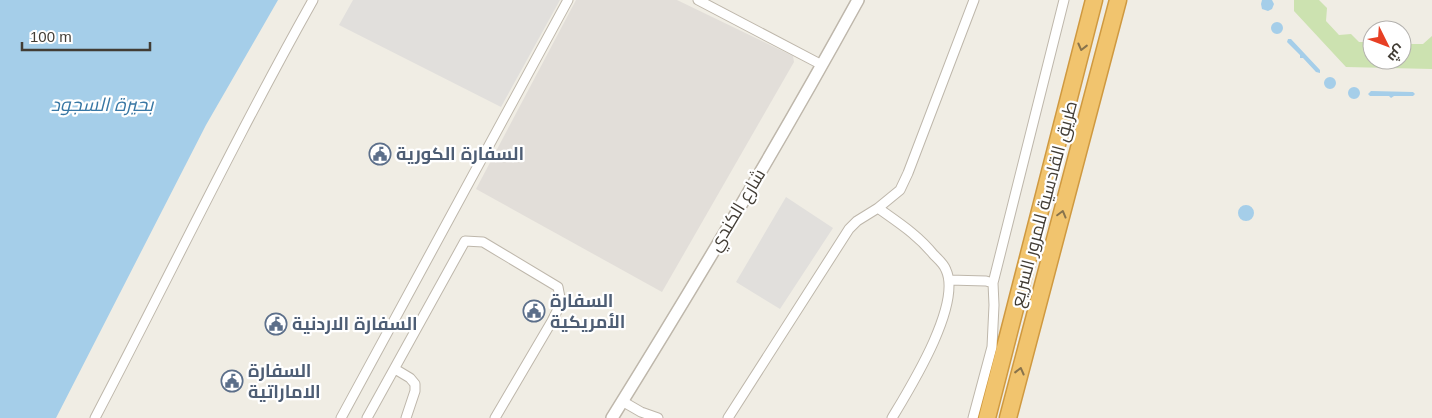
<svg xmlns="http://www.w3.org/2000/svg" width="1432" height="418" viewBox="0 0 1432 418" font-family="Arial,Cairo,sans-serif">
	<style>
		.industrial { fill: #e2ded9 }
		.green { fill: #cce2b0 }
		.parking { fill: #e1dfdc }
		.water { fill: #a5cee9 }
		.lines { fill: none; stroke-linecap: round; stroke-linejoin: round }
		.minor-casing { stroke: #beb7ab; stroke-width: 11 }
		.tertiary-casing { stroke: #beb7ab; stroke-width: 14 }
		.motorway-casing { stroke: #cf9940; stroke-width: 19 }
		.minor { stroke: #fff; stroke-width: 9 }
		.tertiary { stroke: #fff; stroke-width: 11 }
		.motorway { stroke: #f1c46e; stroke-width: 16 }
		.oneway { stroke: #88734c }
		.labels { text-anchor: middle; stroke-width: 4.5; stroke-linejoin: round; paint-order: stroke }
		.service-label { font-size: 18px; font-weight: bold; fill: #4e5e75; stroke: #fff; text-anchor: start }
		.street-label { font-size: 18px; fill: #423d35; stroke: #fff }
		.water-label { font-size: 19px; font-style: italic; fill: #3877a4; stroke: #fff }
	</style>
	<rect width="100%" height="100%" fill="#f0ede4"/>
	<path class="industrial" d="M576,0H677L793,56L794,62L662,292L476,189Z"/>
	<path class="green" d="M1294,0H1319L1327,8L1326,21L1339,35L1351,34L1359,42H1372V60H1402V50L1408,44H1423L1432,36V69L1346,67L1294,11Z"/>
	<path class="parking" d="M353,0H560L501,107L339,25Z
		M786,197L833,228L780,309L736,282Z"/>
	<path class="water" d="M0,0H278L206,125L56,418H0Z
		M1262,0H1272L1274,4L1272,9L1268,11L1262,9L1261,4Z
		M1271 28a6 6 0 1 1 12 0a6 6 0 1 1-12 0Z
		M1288,39H1291L1320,70V73L1316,72L1303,58H1300V55L1287,42Z
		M1324 83a6 6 0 1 1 12 0a6 6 0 1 1-12 0Z
		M1348 93a6 6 0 1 1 12 0a6 6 0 1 1-12 0Z
		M1371,91L1413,92L1415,94L1413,96H1394L1391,98L1389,96H1370L1368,94Z
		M1238 213a8 8 0 1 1 16 0a8 8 0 1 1-16 0Z"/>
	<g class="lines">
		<g class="minor-casing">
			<path id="minor" d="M698,0L822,65
				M878,208L900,190L908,173L974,0
				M949,280L986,281L993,283L1064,0
				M395,369L410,378L415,384V391L406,418
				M622,401L641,412L658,418
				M95,418C168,279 236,137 313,0
				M341,418L568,0
				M367,418L465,241L483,242L558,287L561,303L552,321L495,418
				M728,418L849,229L857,221L878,208C899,223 918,235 934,255C938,259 944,264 946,270C962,305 910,388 892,418
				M973,418L992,347L994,305L993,283"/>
		</g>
		<g class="tertiary-casing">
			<path id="tertiary" d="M612,418C697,281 780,142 858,0"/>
		</g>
		<g class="motorway-casing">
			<path id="motorway" d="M987,418L1094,0
				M1008,418L1118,0"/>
		</g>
		<use href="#minor" class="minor"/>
		<use href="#tertiary" class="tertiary"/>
		<use href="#motorway" class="motorway"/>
	</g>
	<defs><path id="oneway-chevron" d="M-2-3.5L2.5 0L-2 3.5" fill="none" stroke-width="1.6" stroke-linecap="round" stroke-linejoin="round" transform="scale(1.25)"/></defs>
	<g class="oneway">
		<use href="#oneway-chevron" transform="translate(1082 47) rotate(104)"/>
		<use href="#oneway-chevron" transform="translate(1062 214) rotate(-75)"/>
		<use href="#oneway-chevron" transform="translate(1020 371) rotate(-76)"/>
	</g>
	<defs>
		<g id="civic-ring" transform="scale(1.125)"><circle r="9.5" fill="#fff" stroke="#5c6f8a" stroke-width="1.5"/><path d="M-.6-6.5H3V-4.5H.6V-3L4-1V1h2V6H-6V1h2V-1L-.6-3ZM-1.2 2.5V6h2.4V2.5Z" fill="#5c6f8a"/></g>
	</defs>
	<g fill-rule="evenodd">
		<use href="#civic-ring" x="380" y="154"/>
		<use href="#civic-ring" x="534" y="311"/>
		<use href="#civic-ring" x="276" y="324"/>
		<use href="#civic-ring" x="232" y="381"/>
	</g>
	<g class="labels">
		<g class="service-label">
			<text x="396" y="160">السفارة الكورية</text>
			<text x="550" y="307">السفارة<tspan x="550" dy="21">الأمريكية</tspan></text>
			<text x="292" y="330">السفارة الاردنية</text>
			<text x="248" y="377">السفارة<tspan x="248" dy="21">الاماراتية</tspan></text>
		</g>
		<g class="street-label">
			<text transform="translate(1044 204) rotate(-75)" y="6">طريق القادسية للمرور السريع</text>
			<text transform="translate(737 210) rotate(-59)" y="6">شارع الكندي</text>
		</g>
		<g class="water-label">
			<text x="102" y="111">بحيرة السجود</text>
		</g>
	</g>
	<g transform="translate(1387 45) rotate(132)"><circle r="24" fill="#ffffff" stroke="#b3b1ae"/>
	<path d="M0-4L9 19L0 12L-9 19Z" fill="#e73f24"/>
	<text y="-8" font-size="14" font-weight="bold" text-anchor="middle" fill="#423d35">ش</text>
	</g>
	<path d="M22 42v8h128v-8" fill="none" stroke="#423d35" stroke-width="2.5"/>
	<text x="30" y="42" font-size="15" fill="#423d35" stroke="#ffffff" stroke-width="4" paint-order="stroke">100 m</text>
</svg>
